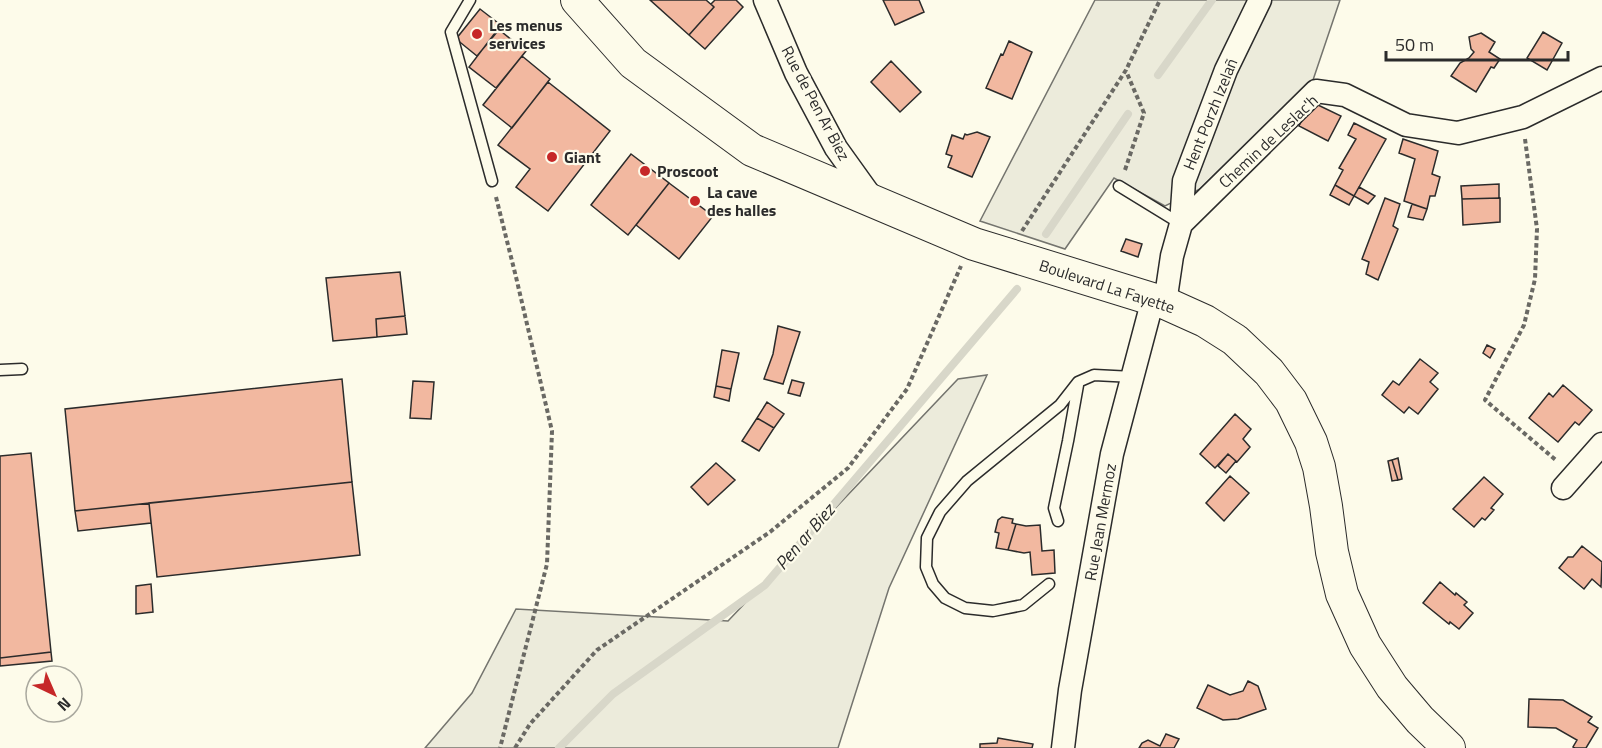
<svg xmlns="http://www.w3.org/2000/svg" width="1602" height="748" viewBox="0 0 1602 748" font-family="'Titillium Web',sans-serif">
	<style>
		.green { fill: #ecebdb; stroke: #74746e; stroke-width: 1.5 }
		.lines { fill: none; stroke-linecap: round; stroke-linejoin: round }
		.stream { stroke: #d8d7c9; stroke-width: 8 }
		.building { fill: #f2b8a0; stroke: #2b2b2b; stroke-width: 1.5 }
		.lane-casing { stroke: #2b2b2b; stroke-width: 13 }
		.street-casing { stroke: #2b2b2b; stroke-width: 25 }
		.secondary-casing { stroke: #2b2b2b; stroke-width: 34 }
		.path { stroke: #6a6964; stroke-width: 4; stroke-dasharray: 4.5 3; stroke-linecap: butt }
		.lane { stroke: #fdfbea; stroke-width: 10 }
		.street { stroke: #fdfbea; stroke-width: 22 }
		.secondary { stroke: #fdfbea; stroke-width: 32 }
		.poi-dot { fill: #c62828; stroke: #fdfbea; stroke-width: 2 }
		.labels { text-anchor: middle; stroke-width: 4.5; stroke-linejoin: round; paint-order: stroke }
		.poi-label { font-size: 16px; font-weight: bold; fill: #2b2b2b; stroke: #fdfbea; text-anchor: start }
		.street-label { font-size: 16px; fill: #2b2b2b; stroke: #fdfbea }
		.water-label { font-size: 18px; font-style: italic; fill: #2b2b2b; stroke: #fdfbea }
	</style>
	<rect width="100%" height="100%" fill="#fdfbea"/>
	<path class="green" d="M1095,0H1340L1313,80L1200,189L1165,206L1114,178L1065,249L980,221Z
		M987,375L889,588L838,748H425L472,693L516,609L728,621L958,379Z"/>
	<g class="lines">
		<path class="stream" d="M1158,75L1212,0
			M1046,234L1128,114
			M559,748L613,694L765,585L1017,289"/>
	</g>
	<path class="building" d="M650,0H706L714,7L689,35Z
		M715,0H736L743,7L705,49L689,35L714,7L711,4Z
		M883,0H919L924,12L895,25Z
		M480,9L502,26L477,56L456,39Z
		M498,29L526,51L496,88L469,67Z
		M1543,32L1562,43L1547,70L1527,58Z
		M1481,33L1495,42L1489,52L1500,59L1494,68L1491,67L1476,92L1451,76L1460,63L1469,58L1474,52L1471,49L1469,37Z
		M1009,41L1032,52L1012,99L986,88L1001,54L1003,55Z
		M522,56L550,79L512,128L483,105Z
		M891,61L921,92L900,112L871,82Z
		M548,82L610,131L548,211L516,187L530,169L498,145Z
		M1318,105L1341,116L1328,141L1299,126L1304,116Z
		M1354,123L1386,139L1354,196L1335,185L1343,170L1339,168L1356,139L1348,135Z
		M977,132L990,137L972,177L948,167L952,156L946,154L952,135L963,139L965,134L967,135Z
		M1403,139L1438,151L1432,174L1440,177L1435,196H1430L1427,209L1404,201L1415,159L1399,153Z
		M631,154L669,183L628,235L591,205Z
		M669,183L713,216L679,259L636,225Z
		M1499,184V198L1462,199L1461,186Z
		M1335,185L1354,196L1349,205L1330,195Z
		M1359,187L1375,196L1368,204L1354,196Z
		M1385,198L1400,204L1393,226L1398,229L1378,280L1366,274L1369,262L1362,259Z
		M1500,198V222L1463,225L1462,199Z
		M1412,204L1427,209L1423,220L1408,217Z
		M1126,239L1142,244L1138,257L1121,251Z
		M400,272L405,316L376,319L377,337L333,341L326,278Z
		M405,316L407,334L377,337L376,319Z
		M778,326L800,332L783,384L764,379L773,354Z
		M1487,345L1495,349L1490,358L1483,353Z
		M722,350L739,353L731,389L716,386Z
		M1420,359L1438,373L1430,382L1438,389L1418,414L1409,407L1404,413L1382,395L1393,381L1399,385Z
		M342,379L352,482L75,511L65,409Z
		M792,380L804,383L800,396L788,393Z
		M413,381L434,382L431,419L410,418Z
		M1563,385L1592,410L1579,425L1575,422L1558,442L1529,418L1549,393L1553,397Z
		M716,386L731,389L729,401L714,397Z
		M767,402L784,414L774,428L757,418Z
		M1235,414L1251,429L1243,439L1250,447L1237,462L1228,454L1215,468L1200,454Z
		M757,418L774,428L759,451L742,441Z
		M31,453L51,652L0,658V456Z
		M1228,454L1236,461L1226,473L1218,466Z
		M1398,458L1402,479L1398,480L1392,460Z
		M1392,460L1398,480L1392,481L1388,461Z
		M716,463L735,480L708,505L691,487Z
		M1230,476L1249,493L1224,521L1206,503Z
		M1484,477L1503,494L1491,508L1494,510L1485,520L1482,518L1474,527L1453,509Z
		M352,482L360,555L157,577L149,503Z
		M149,503L151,523L78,531L75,511Z
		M1002,517L1013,519L1012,523L1016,524L1008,550L996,548L999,533L995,532L998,520Z
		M1016,524L1026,526L1040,525L1042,551L1054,550L1055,573L1032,575L1030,552L1024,553L1008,550Z
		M1582,546L1602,562L1601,587L1592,579L1584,589L1559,568L1568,557H1573Z
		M1440,582L1455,595L1456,593L1467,602L1464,605L1473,613L1459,629L1450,622L1449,624L1423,603Z
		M151,584L153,612L136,614V586Z
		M51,652L52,661L0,666V658Z
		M1248,681L1258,686L1266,709L1238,719L1223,720L1197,708L1208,685L1230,695L1243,691Z
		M1529,699L1563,700L1592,717L1588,722L1598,728L1586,748H1575L1573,747L1577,740L1556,728L1528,727Z
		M1166,734L1179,739L1174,748H1139L1142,743L1148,740L1160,746Z
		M998,738L1033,744L1032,748H980V744L997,743Z"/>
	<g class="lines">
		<g class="lane-casing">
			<path id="lane" d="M470,0L451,32L492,181
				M1119,186L1181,224
				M0,370L22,369
				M1058,521L1054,508L1068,441L1078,385
				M1049,584L1023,605L993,611L965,608L945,598L933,584L926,567L927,538L940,512L967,481L1060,405L1078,382L1094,375L1133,377"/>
		</g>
		<g class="street-casing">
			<path id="street" d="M765,0L796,73L836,148L874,201
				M1181,224L1316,91L1345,95L1406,125L1458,133L1523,117L1602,78
				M1165,303L1172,256L1181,224L1184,181L1226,70L1260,0
				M1563,488L1602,444
				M1063,748L1070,690L1112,454L1153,299"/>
		</g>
		<g class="secondary-casing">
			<path id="secondary" d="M577,0L633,63L752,150L974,244L1165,303L1205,321L1235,340L1269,372L1291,401L1311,442L1319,467L1326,506L1332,552L1342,594L1365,645L1392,687L1420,720L1449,748"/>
		</g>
		<path class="path" d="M1525,139L1537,229L1535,279L1524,325L1485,400L1557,461
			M1125,170L1144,113L1126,71
			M496,197L516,277L552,431L547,564L500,748
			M1022,231L1126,70L1160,0
			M515,748L530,724L597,650L770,532L848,468L907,389L961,266"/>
		<use href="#lane" class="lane"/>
		<use href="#street" class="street"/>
		<use href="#secondary" class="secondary"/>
	</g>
	<g class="poi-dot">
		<circle cx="477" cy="34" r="6"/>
		<circle cx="552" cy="157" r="6"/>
		<circle cx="645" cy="171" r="6"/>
		<circle cx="695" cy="201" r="6"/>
	</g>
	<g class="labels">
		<g class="poi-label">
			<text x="489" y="31">Les menus<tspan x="489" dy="18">services</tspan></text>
			<text x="564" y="163">Giant</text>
			<text x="657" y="177">Proscoot</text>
			<text x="707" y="198">La cave<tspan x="707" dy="18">des halles</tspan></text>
		</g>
		<g class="street-label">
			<text transform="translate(816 103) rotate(62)" y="6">Rue de Pen Ar Biez</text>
			<text transform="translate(1210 114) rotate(-68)" y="6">Hent Porzh Izelañ</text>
			<text transform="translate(1268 141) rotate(-43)" y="6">Chemin de Leslac'h</text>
			<text transform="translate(1107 286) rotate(18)" y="6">Boulevard La Fayette</text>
			<text transform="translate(1100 522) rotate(-80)" y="6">Rue Jean Mermoz</text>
		</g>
		<g class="water-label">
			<text transform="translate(805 537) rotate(-49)" y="6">Pen ar Biez</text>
		</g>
	</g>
	<g transform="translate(54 694) rotate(136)"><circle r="28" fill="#fdfbea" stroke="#a9a89e" stroke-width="1.5"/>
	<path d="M0-4.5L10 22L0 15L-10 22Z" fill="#c62828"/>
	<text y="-9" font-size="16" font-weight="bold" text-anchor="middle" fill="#2b2b2b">N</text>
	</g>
	<path d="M1386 51v9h182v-9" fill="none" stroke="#2b2b2b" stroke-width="3"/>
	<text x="1395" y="51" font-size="18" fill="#2b2b2b" stroke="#fdfbea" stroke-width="4.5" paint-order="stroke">50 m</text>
</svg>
